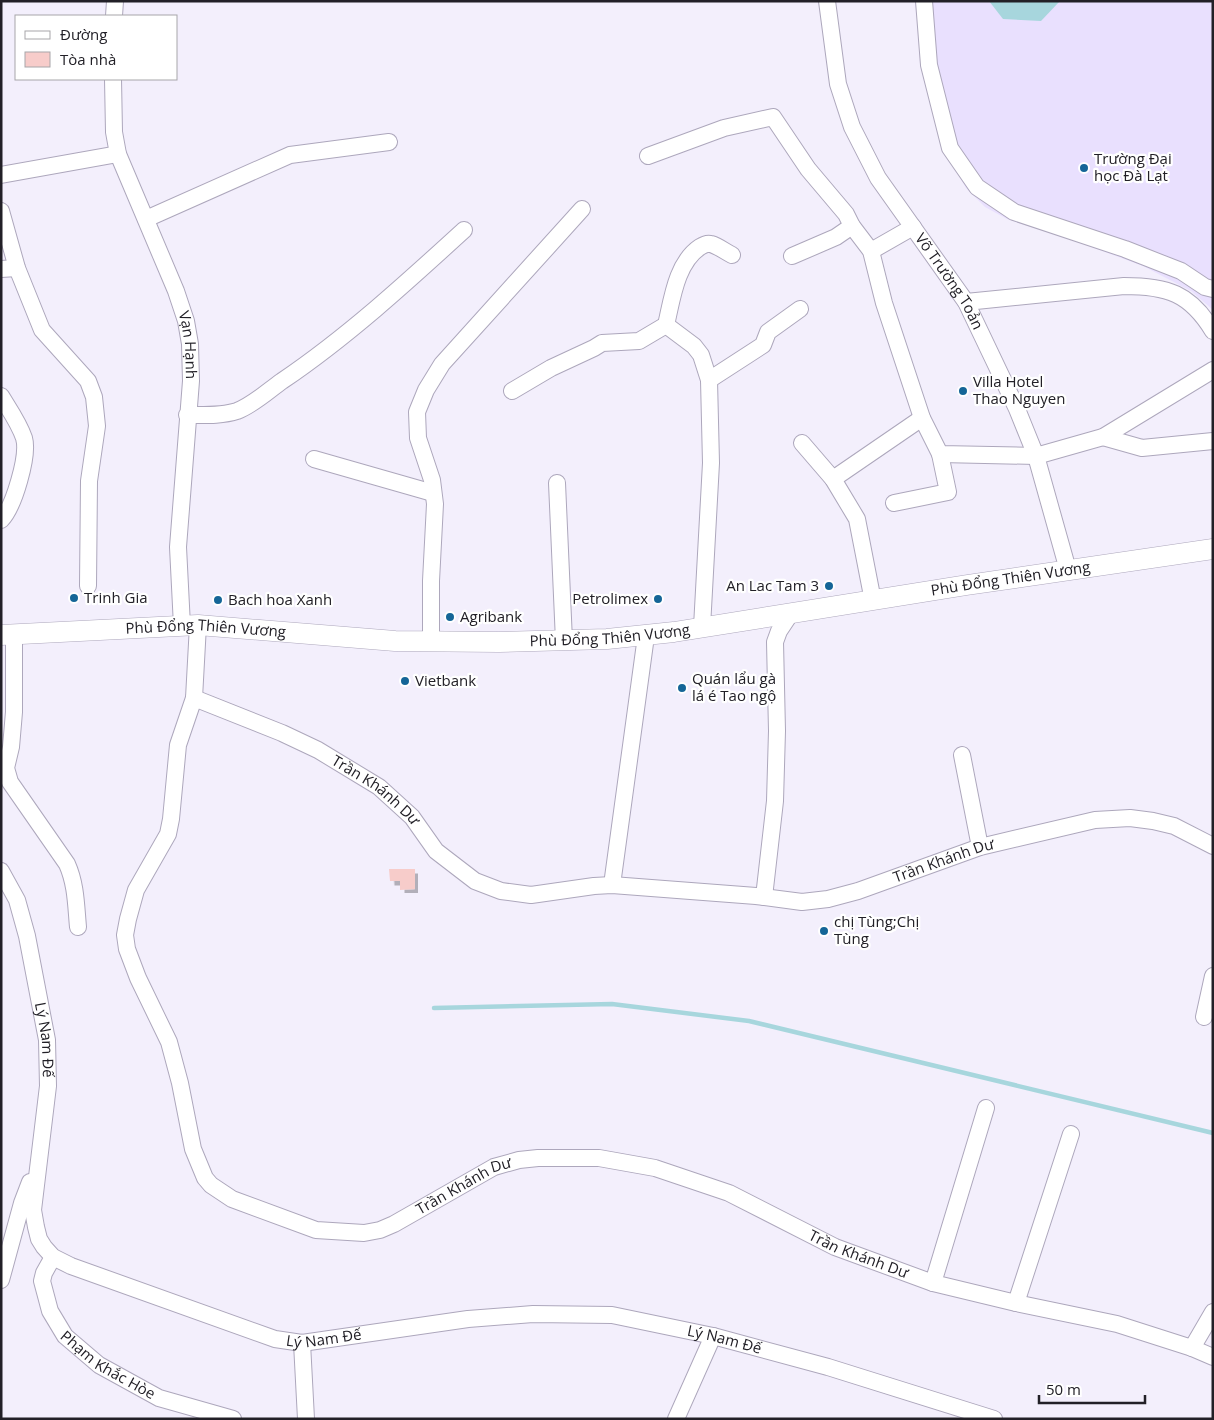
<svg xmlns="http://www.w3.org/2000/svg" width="1214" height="1420" viewBox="0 0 1214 1420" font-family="'Open Sans',sans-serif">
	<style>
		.built { fill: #e9e0fe }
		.water { fill: #a7d6dd }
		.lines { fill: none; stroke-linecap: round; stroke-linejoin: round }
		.stream { stroke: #a7d6dd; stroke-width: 4.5 }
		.building { fill: #f7ccca; filter: url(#shadow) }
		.minor-casing { stroke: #ada7bc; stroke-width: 18 }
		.major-casing { stroke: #ada7bc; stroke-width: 21 }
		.minor { stroke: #fff; stroke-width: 16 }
		.major { stroke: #fff; stroke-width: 20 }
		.poi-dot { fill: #146597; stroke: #fff; stroke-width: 2 }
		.labels { text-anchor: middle; stroke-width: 4.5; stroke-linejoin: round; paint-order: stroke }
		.poi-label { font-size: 15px; fill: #222027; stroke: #fff; text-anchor: start }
		.street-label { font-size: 15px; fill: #222027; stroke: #fff }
	</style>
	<defs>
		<filter id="shadow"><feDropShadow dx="4.5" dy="4.5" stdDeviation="0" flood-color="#0004"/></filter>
	</defs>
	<rect width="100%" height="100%" fill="#f3effc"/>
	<path class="built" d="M915,1H1213V310L1191,291L1143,266L1078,242L1007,219L985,207L966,188L943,148L925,83Z"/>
	<path class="water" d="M989,1H1060L1041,21L1003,19Z"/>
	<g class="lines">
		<path class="stream" d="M434,1008L612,1004L749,1021L1213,1133"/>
	</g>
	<path class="building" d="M389,869H415V889L400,890V881H390Z"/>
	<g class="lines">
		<g class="minor-casing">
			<g id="minor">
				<path id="s1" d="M827,1L838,84L852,127L878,178L966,302L1017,409L1036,456L1068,570"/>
				<path d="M924,1L929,65L950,148L977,187L1014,212L1125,249L1181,271L1205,287L1213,289"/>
				<path d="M114,16L115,1"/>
				<path id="s2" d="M113,79L114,132L118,154L176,291L186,321L190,344L191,381L178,547L182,626"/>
				<path d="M648,156L724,128L773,117L808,169L846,214L852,226L871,251L884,303L922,418L940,454L1036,456L1103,437L1213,370"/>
				<path d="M1,175L118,154"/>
				<path d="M1,211L17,268L42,330L88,381L94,397L97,426L89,481L88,586"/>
				<path d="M146,219L290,155L389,142"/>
				<path d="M871,251L913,227"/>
				<path d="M792,256L836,237L852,226"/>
				<path d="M1,269L17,268"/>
				<path d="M966,302L1124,286C1167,286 1190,293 1213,331"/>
				<path d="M666,325L694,346L701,355L709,380L711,463L702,627"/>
				<path d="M709,380L763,345L768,332L800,309"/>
				<path d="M512,391L551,368L594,348L602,343L639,341L666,325C672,300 676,263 700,247C703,245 708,243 711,244C718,246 726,252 732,255"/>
				<path d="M1,396C9,409 19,423 24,438C29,455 14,507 1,520"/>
				<path d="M187,415C203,415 222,416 237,411C253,405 268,391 282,381C347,337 406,283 464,230"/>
				<path d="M1103,437L1142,448L1213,441"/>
				<path d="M802,443L833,479L857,519L873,601"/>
				<path d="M314,459L433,493"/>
				<path d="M833,479L922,418"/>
				<path d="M557,483L564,641"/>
				<path d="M894,503L948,492L940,454"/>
				<path id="s3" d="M198,625L194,698L178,745L171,819L168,834L136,890L128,919L125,935L127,949L138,978L169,1042L180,1083L193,1149L205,1178L211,1185L232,1199L316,1230L364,1233L380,1230L394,1224L494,1167L519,1160L538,1158H599L655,1168L729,1193L835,1247L933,1283L1016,1303L1117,1324L1192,1348L1213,1357"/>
				<path d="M14,635V712L11,747L6,768L10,782L67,864C76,884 76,905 78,927"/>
				<path d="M431,642V581L435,504L432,480L418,438L417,412L426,390L442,364L582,209"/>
				<path id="s4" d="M194,698L282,733L318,750L379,787L412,817L436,851L475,881L501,891L531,895L594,886L612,885L756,896L802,902L828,899L858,891L980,847L1095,820L1130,818L1153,821L1174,826L1213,846"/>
				<path d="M962,755L980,847"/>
				<path id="s5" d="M1,871L17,900L27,936L47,1040L48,1086L33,1210L36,1227L39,1239L44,1247L53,1257L71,1266L275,1339L302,1343L468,1319L533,1314L612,1315L713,1336L828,1367L994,1419"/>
				<path d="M612,885L646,636"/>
				<path d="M764,897L775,801L777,731L775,642L779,631L791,613"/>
				<path d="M1204,1017L1213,976"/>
				<path id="s6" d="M53,1257L44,1273L42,1281L50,1311L65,1336L99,1365L159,1398L233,1419"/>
				<path d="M1,1280L22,1203L30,1182"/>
				<path d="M933,1283L986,1108"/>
				<path d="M1016,1303L1071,1134"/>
				<path d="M302,1343L306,1419"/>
				<path d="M1192,1348L1213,1312"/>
				<path d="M676,1419L713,1336"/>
			</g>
		</g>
		<g class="major-casing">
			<g id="major">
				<path id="s7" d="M1,635L198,625L395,641L499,642L607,639L674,632L967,585L1213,549"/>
			</g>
		</g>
		<use href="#minor" class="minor"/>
		<use href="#major" class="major"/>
	</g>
	<g class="poi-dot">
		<circle cx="1084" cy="168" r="5"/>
		<circle cx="963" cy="391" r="5"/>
		<circle cx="829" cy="586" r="5"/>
		<circle cx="74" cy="598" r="5"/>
		<circle cx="658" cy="599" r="5"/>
		<circle cx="218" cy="600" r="5"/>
		<circle cx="450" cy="617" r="5"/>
		<circle cx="405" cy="681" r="5"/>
		<circle cx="682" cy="688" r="5"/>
		<circle cx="824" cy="931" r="5"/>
	</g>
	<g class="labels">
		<g class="poi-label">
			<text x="1094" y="164">Trường Đại<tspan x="1094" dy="17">học Đà Lạt</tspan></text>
			<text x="973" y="387">Villa Hotel<tspan x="973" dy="17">Thao Nguyen</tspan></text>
			<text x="819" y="591" text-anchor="end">An Lac Tam 3</text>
			<text x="84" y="603">Trinh Gia</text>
			<text x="648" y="604" text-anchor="end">Petrolimex</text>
			<text x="228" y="605">Bach hoa Xanh</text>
			<text x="460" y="622">Agribank</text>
			<text x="692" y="684">Quán lẩu gà<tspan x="692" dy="17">lá é Tao ngộ</tspan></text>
			<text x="415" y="686">Vietbank</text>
			<text x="834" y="927">chị Tùng;Chị<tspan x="834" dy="17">Tùng</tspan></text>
		</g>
		<g class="street-label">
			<text dy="5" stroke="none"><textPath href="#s1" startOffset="312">Võ Trường Toản</textPath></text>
			<text dy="5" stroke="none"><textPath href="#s2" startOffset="280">Vạn Hạnh</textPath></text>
			<text dy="5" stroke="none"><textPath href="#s7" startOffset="1015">Phù Đổng Thiên Vương</textPath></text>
			<text dy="5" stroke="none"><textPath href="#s7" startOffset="205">Phù Đổng Thiên Vương</textPath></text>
			<text dy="5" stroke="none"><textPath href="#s7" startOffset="610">Phù Đổng Thiên Vương</textPath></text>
			<text dy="5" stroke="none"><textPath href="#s4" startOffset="205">Trần Khánh Dư</textPath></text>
			<text dy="5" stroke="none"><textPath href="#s4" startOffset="820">Trần Khánh Dư</textPath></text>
			<text dy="5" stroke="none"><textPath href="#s5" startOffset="176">Lý Nam Đế</textPath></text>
			<text dy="5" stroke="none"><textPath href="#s3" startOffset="864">Trần Khánh Dư</textPath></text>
			<text dy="5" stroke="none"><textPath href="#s3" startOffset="1284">Trần Khánh Dư</textPath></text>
			<text dy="5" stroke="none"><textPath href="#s5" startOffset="686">Lý Nam Đế</textPath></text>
			<text dy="5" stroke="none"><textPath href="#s5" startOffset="1091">Lý Nam Đế</textPath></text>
			<text dy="5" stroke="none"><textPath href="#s6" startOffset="139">Phạm Khắc Hòe</textPath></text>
		</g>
	</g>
	<rect width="1214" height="1420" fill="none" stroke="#222027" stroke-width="5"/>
	<rect x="15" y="15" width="162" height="65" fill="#ffffff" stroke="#a7a6a9"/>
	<rect x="25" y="31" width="25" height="8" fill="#ffffff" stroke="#a7a6a9"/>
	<text x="60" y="40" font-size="15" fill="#222027">Đường</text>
	<rect x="25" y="52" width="25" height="15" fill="#f7ccca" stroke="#a7a6a9"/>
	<text x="60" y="65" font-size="15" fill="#222027">Tòa nhà</text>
	<path d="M1039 1395v8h106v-8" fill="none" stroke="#222027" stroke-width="2.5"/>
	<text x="1046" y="1395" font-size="15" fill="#222027" stroke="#ffffff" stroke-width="4" paint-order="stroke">50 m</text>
</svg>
